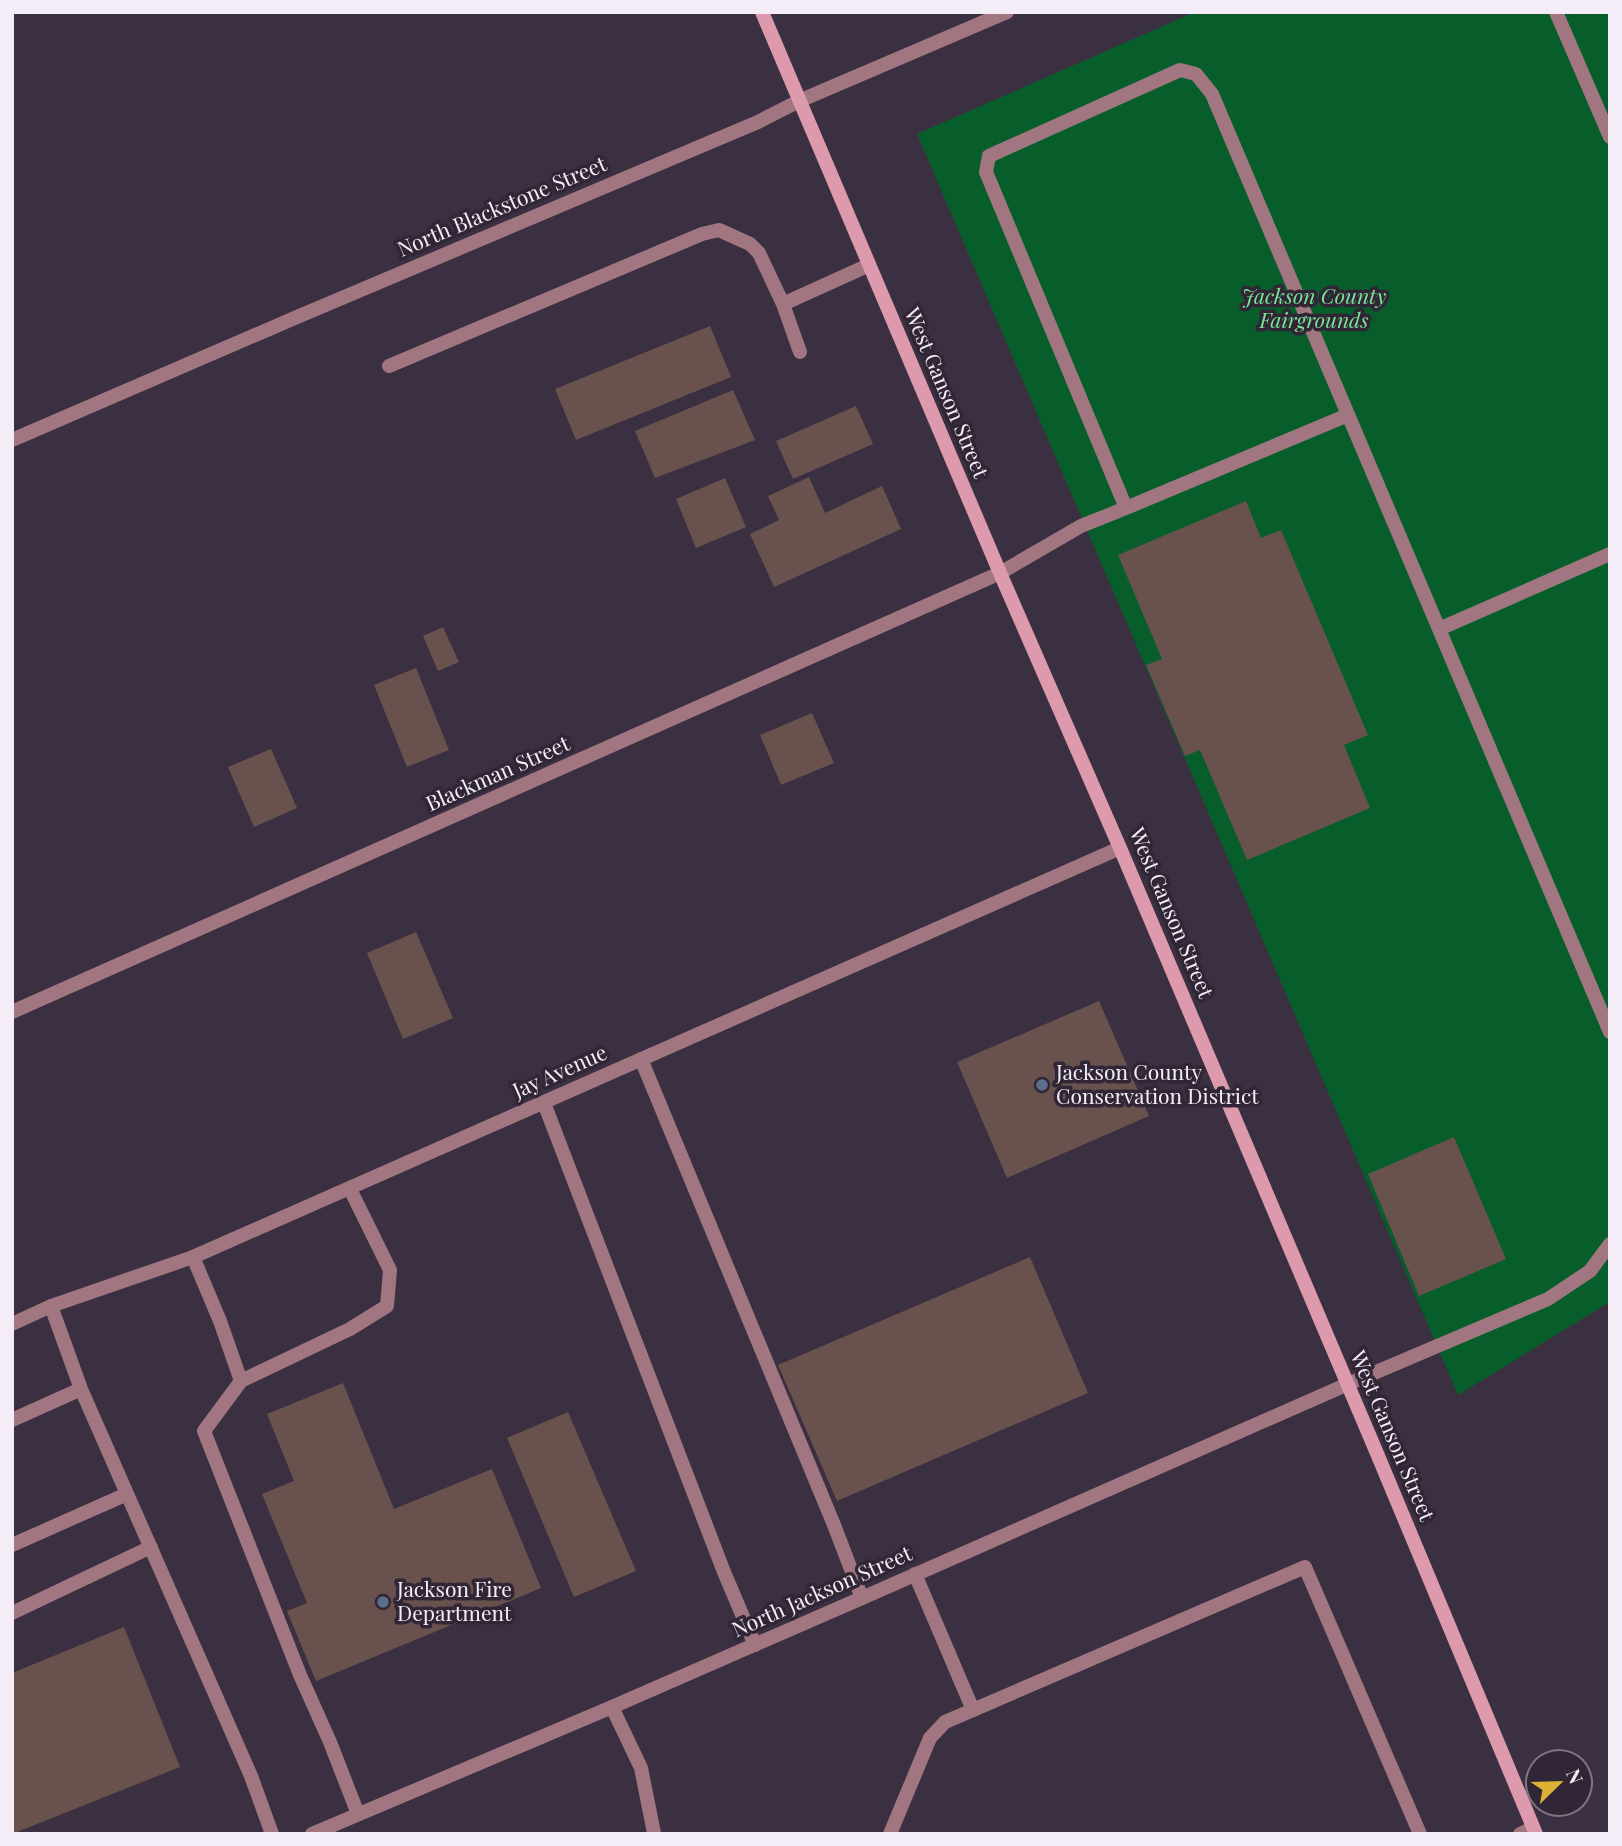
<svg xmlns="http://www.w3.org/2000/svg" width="1622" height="1846" viewBox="0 0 1622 1846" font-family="'Playfair Display',serif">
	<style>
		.green { fill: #085e2b }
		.building { fill: #69514e }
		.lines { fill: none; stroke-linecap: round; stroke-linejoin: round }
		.lane { stroke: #a17681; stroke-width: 14 }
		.street { stroke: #a17681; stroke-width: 14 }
		.secondary { stroke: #dd9aac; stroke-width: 14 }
		.service-dot { fill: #5c6f8a; stroke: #312636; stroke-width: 2.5 }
		.labels { text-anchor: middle; stroke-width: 7; stroke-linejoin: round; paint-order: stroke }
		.street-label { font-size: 21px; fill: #f4edf8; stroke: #312636 }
		.park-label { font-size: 21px; font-style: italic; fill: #78e695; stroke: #312636 }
		.poi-label { font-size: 21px; fill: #f4edf8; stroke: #312636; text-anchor: start }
	</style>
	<rect width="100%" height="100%" fill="#3b3041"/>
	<path class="green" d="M1195,12H1610V1302L1458,1395L917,134Z"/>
	<path class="building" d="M710,326L731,377L576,440L555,389Z
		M733,390L755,440L655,478L635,431Z
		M856,406L873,444L793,479L776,441Z
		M809,477L825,513L882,486L901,529L774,587L750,534L779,520L768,496Z
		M725,478L746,527L696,548L676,499Z
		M1246,501L1261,538L1281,530L1368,735L1344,745L1370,808L1247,860L1200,750L1185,756L1146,665L1162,659L1118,555Z
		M443,627L459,662L438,671L423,636Z
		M416,668L449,750L407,767L374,685Z
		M812,713L834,763L781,785L760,735Z
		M271,749L297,808L254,827L228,767Z
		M416,932L453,1018L403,1039L367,953Z
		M1099,1001L1149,1116L1007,1178L957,1062Z
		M1454,1137L1506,1259L1419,1296L1368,1174Z
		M1030,1257L1088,1393L837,1501L778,1365Z
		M343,1383L394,1509L492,1469L541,1588L316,1681L287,1611L307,1603L262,1494L294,1481L267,1414Z
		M568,1412L636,1571L574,1597L507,1438Z
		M124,1627L180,1767L12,1834V1673Z"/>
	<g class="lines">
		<path class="lane" d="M1556,12L1610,137
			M783,304L800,352
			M389,366L702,234L719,230L750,244L759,253L783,304L869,265
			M1126,508L1348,415
			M1000,573L1081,526L1126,508L986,172L989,156L1180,70L1196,74L1212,94L1610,1032
			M1439,629L1610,554
			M641,1059L834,1525L862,1598
			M544,1103L724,1572L755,1645
			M193,1257L220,1321L241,1381L204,1431L300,1675L330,1742L358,1814
			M51,1306L81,1389L251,1776L272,1834
			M241,1381L350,1329L387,1306L390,1270L350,1189
			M1348,1384L1548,1299L1590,1271L1610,1244
			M12,1420L81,1389
			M12,1545L127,1494
			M915,1574L973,1710L1305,1567L1420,1834
			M12,1613L151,1547
			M612,1707L641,1768L654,1833
			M890,1834L930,1738L945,1722L973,1710
			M1520,1834L1533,1828"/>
		<path class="street" d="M12,440L297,317L758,122L799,101L1007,12
			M12,1012L1000,573
			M12,1324L51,1306L193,1257L1120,848
			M312,1834L612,1707L862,1598L1348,1384"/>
		<path class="secondary" d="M762,12L1000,573L1120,848L1376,1451L1536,1834"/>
	</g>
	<g class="service-dot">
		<circle cx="1042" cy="1085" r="7"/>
		<circle cx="383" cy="1602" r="7"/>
	</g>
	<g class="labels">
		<g class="street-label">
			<text transform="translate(502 207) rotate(-23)" y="7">North Blackstone Street</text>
			<text transform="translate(946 393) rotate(67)" y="7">West Ganson Street</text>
			<text transform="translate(498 774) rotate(-24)" y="7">Blackman Street</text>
			<text transform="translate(1171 913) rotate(67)" y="7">West Ganson Street</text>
			<text transform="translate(560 1072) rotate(-24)" y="7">Jay Avenue</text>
			<text transform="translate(1392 1436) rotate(67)" y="7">West Ganson Street</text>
			<text transform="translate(822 1592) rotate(-24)" y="7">North Jackson Street</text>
		</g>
		<g class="park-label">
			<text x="1314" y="304">Jackson County<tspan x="1314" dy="24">Fairgrounds</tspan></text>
		</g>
		<g class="poi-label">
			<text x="1056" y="1080">Jackson County<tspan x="1056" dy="24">Conservation District</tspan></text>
			<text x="397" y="1597">Jackson Fire<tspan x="397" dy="24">Department</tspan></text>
		</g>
	</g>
	<rect width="1622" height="1846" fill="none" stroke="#f4edf8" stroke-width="28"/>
	<g transform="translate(1559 1783) rotate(67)"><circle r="33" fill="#312636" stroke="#7f7684" stroke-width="2"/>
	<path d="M0-5L12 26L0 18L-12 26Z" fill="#dbb233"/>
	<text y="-10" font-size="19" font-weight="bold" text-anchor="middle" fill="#f4edf8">N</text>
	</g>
</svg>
